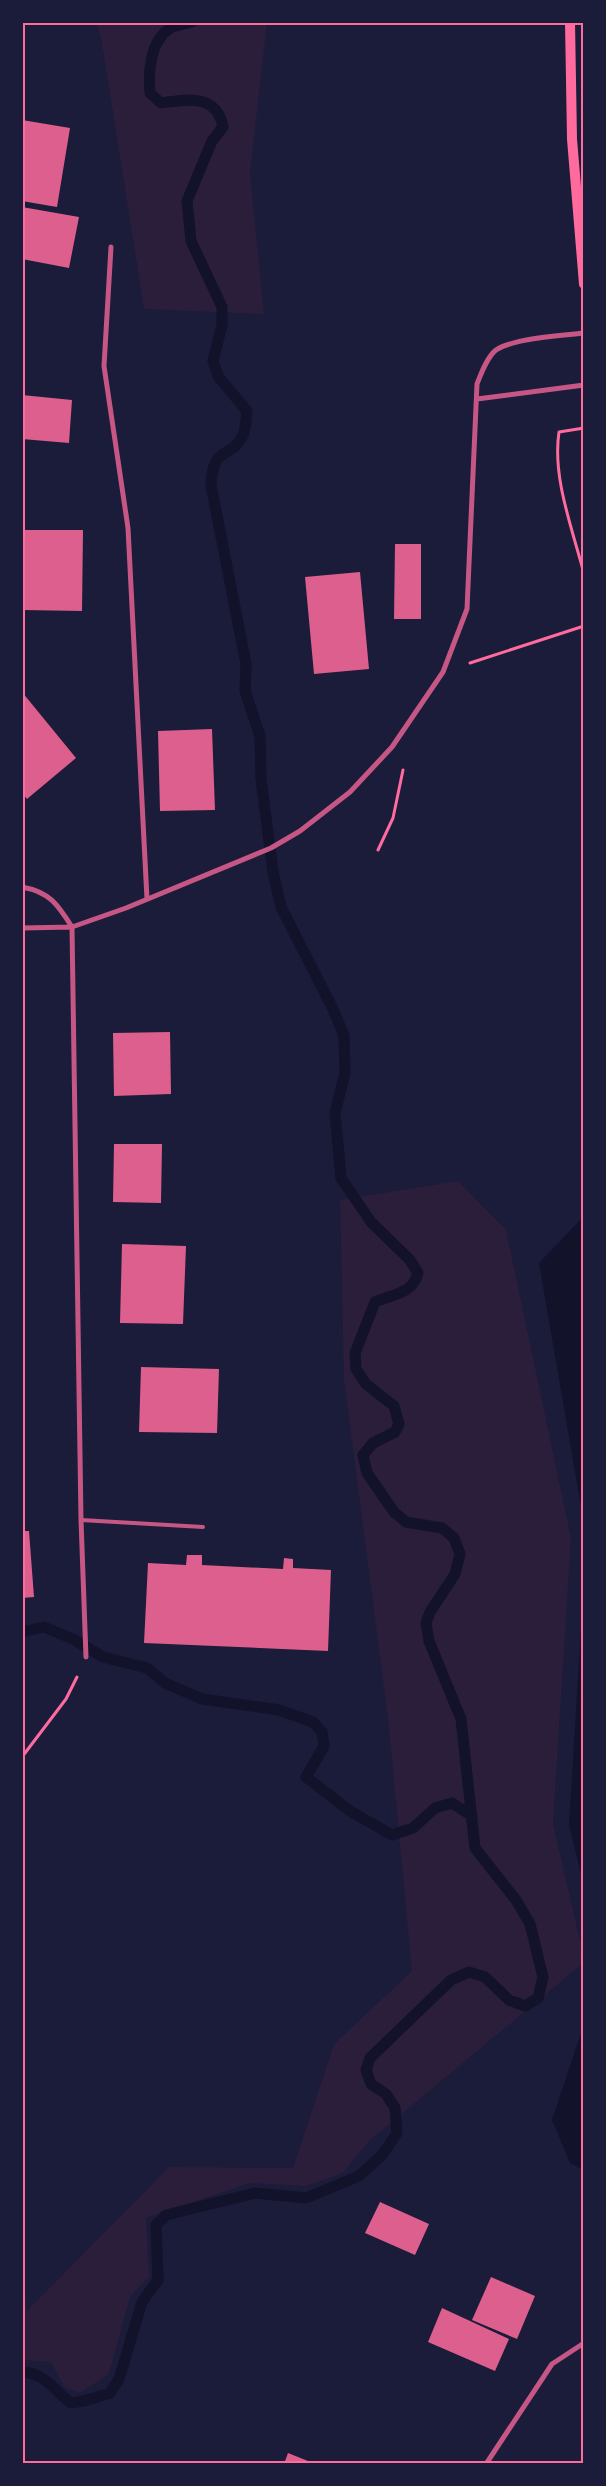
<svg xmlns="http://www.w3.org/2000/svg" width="606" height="2486" viewBox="0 0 606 2486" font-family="Overpass,sans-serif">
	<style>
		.green { fill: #2a1e3b }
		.water { fill: #12122b }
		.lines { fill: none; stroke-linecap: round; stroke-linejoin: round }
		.stream { stroke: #12122b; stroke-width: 11 }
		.building { fill: #dd5f8e }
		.path { stroke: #ff6b9d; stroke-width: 3 }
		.service { stroke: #c65784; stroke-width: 4 }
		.minor { stroke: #c65784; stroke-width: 5 }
		.secondary { stroke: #ff6b9d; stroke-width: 10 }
		.neatline { fill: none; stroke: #ff6b9d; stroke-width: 2 }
	</style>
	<rect width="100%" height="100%" fill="#1b1b3a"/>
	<path class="green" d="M96,23H267L250,173L264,314L144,309L101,37Z
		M458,1181L506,1230L571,1538L553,1824L583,1953V1963L369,2141L343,2173L306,2186L250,2183L146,2218L149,2277L130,2297L109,2374L80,2393L64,2387L51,2362L23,2360V2278L27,2311L169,2167L293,2168L334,2044L412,1971L388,1718L344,1380L340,1200Z"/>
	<path class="water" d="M583,1217V1518L539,1263Z
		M583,1596L584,1882H583L569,1825Z
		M583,2027V2170L570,2163L552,2120Z"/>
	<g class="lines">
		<path class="stream" d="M22,1632L44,1627L73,1639L103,1657L147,1668L165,1683L202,1699L279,1710L313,1722L322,1732L324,1746L306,1777L350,1811L392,1835L413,1828L435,1808L452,1803L472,1816
			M22,2372C45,2373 54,2390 71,2403L88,2400L110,2393L119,2379L142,2302L158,2280L156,2225L166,2215L255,2193L306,2198L359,2176L382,2155L397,2133L395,2108L386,2094L371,2084L366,2070L370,2058L451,1980L469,1972L485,1977L509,2000L525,2006L538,1998L543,1977L530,1924L516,1900L475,1848L461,1719L429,1641L426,1623L430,1612L455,1574L460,1554L454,1538L442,1528L406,1522L394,1512L367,1473L363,1455L373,1443L395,1432L399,1424L394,1406L366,1384L356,1369L355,1353L375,1302C393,1294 413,1294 418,1273L410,1260L371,1222L341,1178L335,1113L345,1073L344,1036L333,1009L281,907L273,872L261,779L260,736L245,691L246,664L211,485C213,443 231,461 243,435C246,428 246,418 247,411L218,376L213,361L222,325V307L191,241L187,201L212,141L223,127C217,94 187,99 161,103L150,93C148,72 150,42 169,29C174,25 185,24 192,22"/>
	</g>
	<path class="building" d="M22,120L70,128L57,207L22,201Z
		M22,207L79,217L69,268L22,259Z
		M22,395L72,400L69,443L22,439Z
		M22,530H83L82,611L22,610Z
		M395,544H421V619H394Z
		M360,572L369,669L314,674L305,577Z
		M22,692L76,758L27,799L22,793Z
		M212,729L215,810L160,811L158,731Z
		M170,1032L171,1094L114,1096L113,1033Z
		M114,1144H162L161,1203L113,1202Z
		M122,1244L186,1246L183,1324L120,1323Z
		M141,1367L219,1369L217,1433L139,1432Z
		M22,1531H29L34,1597L22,1598Z
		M187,1555H202V1565L283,1569L284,1558L293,1559V1568L331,1570L328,1651L144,1643L148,1563L186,1565Z
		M380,2202L429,2224L415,2255L365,2233Z
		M491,2277L535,2296L517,2339L472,2320Z
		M442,2308L509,2339L495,2371L428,2342Z
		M288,2453L313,2463V2464H284Z"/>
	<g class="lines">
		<path class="path" d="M584,428L559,432C552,478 573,530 584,574
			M470,663L584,626
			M378,850L393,818L403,770
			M22,1757L66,1699L77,1677"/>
		<path class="service" d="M81,1520L203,1527"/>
		<path class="minor" d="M111,247L104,366L128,528L147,899
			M477,399L584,385
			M22,887C50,892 58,905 72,927
			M72,927L81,1520L86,1657
			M22,928L72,927L126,908L271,848L300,831L350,792L392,747L443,672L467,609L477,384C481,374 487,357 496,350C514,338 561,336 584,333
			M486,2464L552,2364L584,2343"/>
		<path class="secondary" d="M570,22L572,139L584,284"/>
	</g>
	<rect width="606" height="2486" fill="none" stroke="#1b1b3a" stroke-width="48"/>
	<rect x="24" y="24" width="558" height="2438" class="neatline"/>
</svg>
